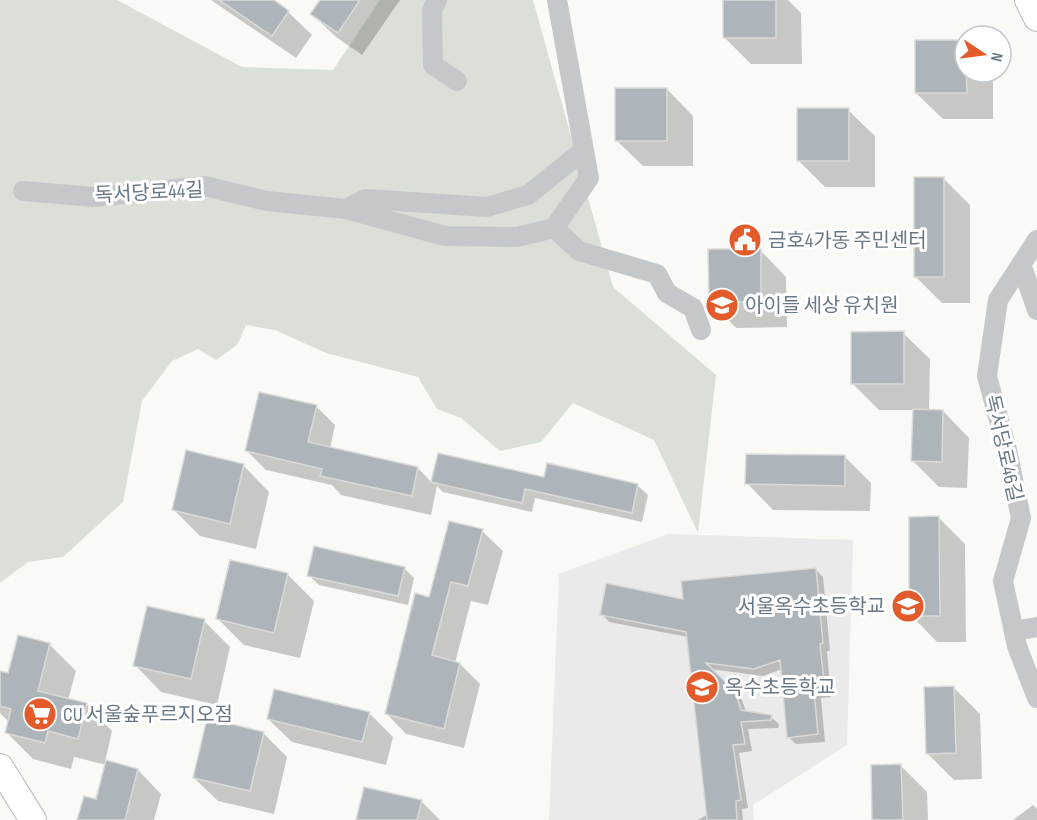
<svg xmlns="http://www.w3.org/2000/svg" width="1037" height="820" viewBox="0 0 1037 820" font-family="'Sofia Sans Condensed','Noto Sans KR',sans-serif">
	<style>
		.built { fill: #e9eae9 }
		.green { fill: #dae0d7 }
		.shadow { fill: #0003 }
		.building { fill: #adb5bb; stroke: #dadad8; stroke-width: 1.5 }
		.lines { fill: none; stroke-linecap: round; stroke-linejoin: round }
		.major-casing { stroke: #b7bbbf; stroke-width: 28 }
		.minor { stroke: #c4c8cb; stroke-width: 20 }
		.major { stroke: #fff; stroke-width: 26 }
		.labels { text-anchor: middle; stroke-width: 6; stroke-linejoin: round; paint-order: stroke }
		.street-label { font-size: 20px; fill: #687887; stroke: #fff }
		.poi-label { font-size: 20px; fill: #687887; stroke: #fff; text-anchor: start }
	</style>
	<rect width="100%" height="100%" fill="#f9f9f6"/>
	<path class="built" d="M668,534L853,540L847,745L753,805L754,820H549L559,574Z"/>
	<path class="green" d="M0,0H117L242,67L333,70L380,0H533L613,287L716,375L698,533L654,440L573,403L541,442L500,451L461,418L437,409L418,377L326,353L275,330L246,325L237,345L216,360L198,349L172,361L142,401L123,502L63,557L28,562L0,583Z"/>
	<path class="shadow" d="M211,0H271L288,12L312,35L296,58Z
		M322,0H400L362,55L336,37L312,14Z
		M725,0H788L801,13L802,64H751L725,38Z
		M965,72H993V119H943L916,93Z
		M667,89L693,116V166H643L616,140Z
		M848,110L875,136V187H825L798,160Z
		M944,179L970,205V303H942L915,276Z
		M760,250L786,277L787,327L736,328L710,301Z
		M903,333L930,359L929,411H943L969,438L967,488L939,487L912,460L914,410H879L853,384Z
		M316,406L335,425L330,449L418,468L432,483L439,455L545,478L637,485L648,495L642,522L535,498L532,512L443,492L437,486L431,515L341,495L332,485L266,470L247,451Z
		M845,457L871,483L870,511L773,510L747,483Z
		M243,465L269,492L256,549L200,536L174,510Z
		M939,518L965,544L966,642H937L911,615Z
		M482,531L503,551L488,605L471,601L455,663L460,664L480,684L464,748L406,734L386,713L430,598Z
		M404,568L414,578L408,605L319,585L309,575Z
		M816,570L823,577L830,651H827L831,697L821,698L825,742L796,744L788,737L782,669L763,676L710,669L742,700L746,712L771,717L779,724L778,728L748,729L752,751L739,753L748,808L742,809L743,820H698L708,814L688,637L609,622L602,614L685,601Z
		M287,574L314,601L300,658L244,645L218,619Z
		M204,621L230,647L217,705L161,692L135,665Z
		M49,644L76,671L68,700L86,704L112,731L105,762L138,770L161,794L154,820H79L97,801L107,765L74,757L71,769L33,759L7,733L10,723L0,713V673L9,675Z
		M953,687L980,714L982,779L954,780L927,753Z
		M369,713L393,737L386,765L292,742L268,719Z
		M263,733L287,757L274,814L218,801L194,778Z
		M901,766L927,792L928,820H874Z
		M421,801L440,820H358Z
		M1033,805L1037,809V820H1013Z"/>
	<path class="building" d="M219,0H274L289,11L272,36Z
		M320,0H360L338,33L310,14Z
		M723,0H776V38H723Z
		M915,40H965L967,93H915Z
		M615,88H667V141H615Z
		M797,108H849V161H797Z
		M914,177H944V277H914Z
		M708,249H761V302H709Z
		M904,331V384H851V332Z
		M259,392L317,405L308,442L418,467L412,496L320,476L322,469L245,451Z
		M913,409L943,410L942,462L911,461Z
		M186,450L244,464L230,524L172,510Z
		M438,453L544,477L547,463L638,484L632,513L525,489L522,503L431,482Z
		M746,454L845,455V486L745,484Z
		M939,516L940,616H909V517Z
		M449,521L483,529L468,586L451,582L432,655L460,663L444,729L385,714L415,593L429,597Z
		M314,546L405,567L398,596L307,576Z
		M230,560L288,573L274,633L216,619Z
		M816,568L823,643L820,644L825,690L814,691L818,734L787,738L780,660L754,669L706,663L735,691L741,710L772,715L771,720L741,722L745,744L733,745L741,800L736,801L737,820H707L686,632L600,615L606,583L683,599L681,581Z
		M147,606L205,619L191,679L133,666Z
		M18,635L50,643L38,691L87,703L78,739L48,731L45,743L5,733L11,709L0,706V671L8,673Z
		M954,686L956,753L926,754L924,687Z
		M274,689L370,712L362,742L267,719Z
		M207,718L264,732L250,791L193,778Z
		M106,760L138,769L125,820H77L84,796L96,799Z
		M901,764L903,820H872L871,765Z
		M364,787L422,800L417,820H356Z"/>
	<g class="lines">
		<g class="major-casing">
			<path id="major" d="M1028,0L1037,18
				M0,767L33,820"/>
		</g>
		<path class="minor" d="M437,0L432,10L433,65L457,81
			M23,191L94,197L204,186L267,201L346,209L445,236L517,237L554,228L589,178L557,0
			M346,209L366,199L487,207L528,195L584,150
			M554,228L579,251L657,274L667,293L693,308L701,330
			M1037,240L998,300L987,376L1007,450L1021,518L1003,581L1017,646L1037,698
			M1021,264L1037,310
			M1014,631L1037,627"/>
		<use href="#major" class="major"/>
	</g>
	<defs>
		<g id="civic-disc" transform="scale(1.725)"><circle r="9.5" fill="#e35b2b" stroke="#fff"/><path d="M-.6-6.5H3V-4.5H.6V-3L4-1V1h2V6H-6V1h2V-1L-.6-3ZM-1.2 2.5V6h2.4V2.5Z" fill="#fff"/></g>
		<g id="school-disc" transform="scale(1.725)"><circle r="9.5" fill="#e35b2b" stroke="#fff"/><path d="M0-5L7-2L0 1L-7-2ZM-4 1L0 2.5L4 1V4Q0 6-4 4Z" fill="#fff"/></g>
		<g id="supermarket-disc" transform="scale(1.725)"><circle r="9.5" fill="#e35b2b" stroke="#fff"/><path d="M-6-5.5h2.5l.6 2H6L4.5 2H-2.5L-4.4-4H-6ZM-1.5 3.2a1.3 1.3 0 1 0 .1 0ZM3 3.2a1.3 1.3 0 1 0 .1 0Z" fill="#fff"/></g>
	</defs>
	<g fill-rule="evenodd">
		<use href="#civic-disc" x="745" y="240"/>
		<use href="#school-disc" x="722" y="305"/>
		<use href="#school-disc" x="908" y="606"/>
		<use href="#school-disc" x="702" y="687"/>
		<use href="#supermarket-disc" x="40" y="714"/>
	</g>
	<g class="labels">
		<g class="street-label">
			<text transform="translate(149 192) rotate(-3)" y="7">독서당로44길</text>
			<text transform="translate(1004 448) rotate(77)" y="7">독서당로46길</text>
		</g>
		<g class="poi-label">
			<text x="768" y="247">금호4가동 주민센터</text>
			<text x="745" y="312">아이들 세상 유치원</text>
			<text x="885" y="613" text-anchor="end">서울옥수초등학교</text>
			<text x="725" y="694">옥수초등학교</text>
			<text x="63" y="721">CU 서울숲푸르지오점</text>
		</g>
	</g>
	<g transform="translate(983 54) rotate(103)"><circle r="28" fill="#ffffff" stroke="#c3c9cf" stroke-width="1.5"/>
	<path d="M0-4.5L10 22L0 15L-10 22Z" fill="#e35b2b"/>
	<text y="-9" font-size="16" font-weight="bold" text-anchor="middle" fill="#687887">N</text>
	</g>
</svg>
